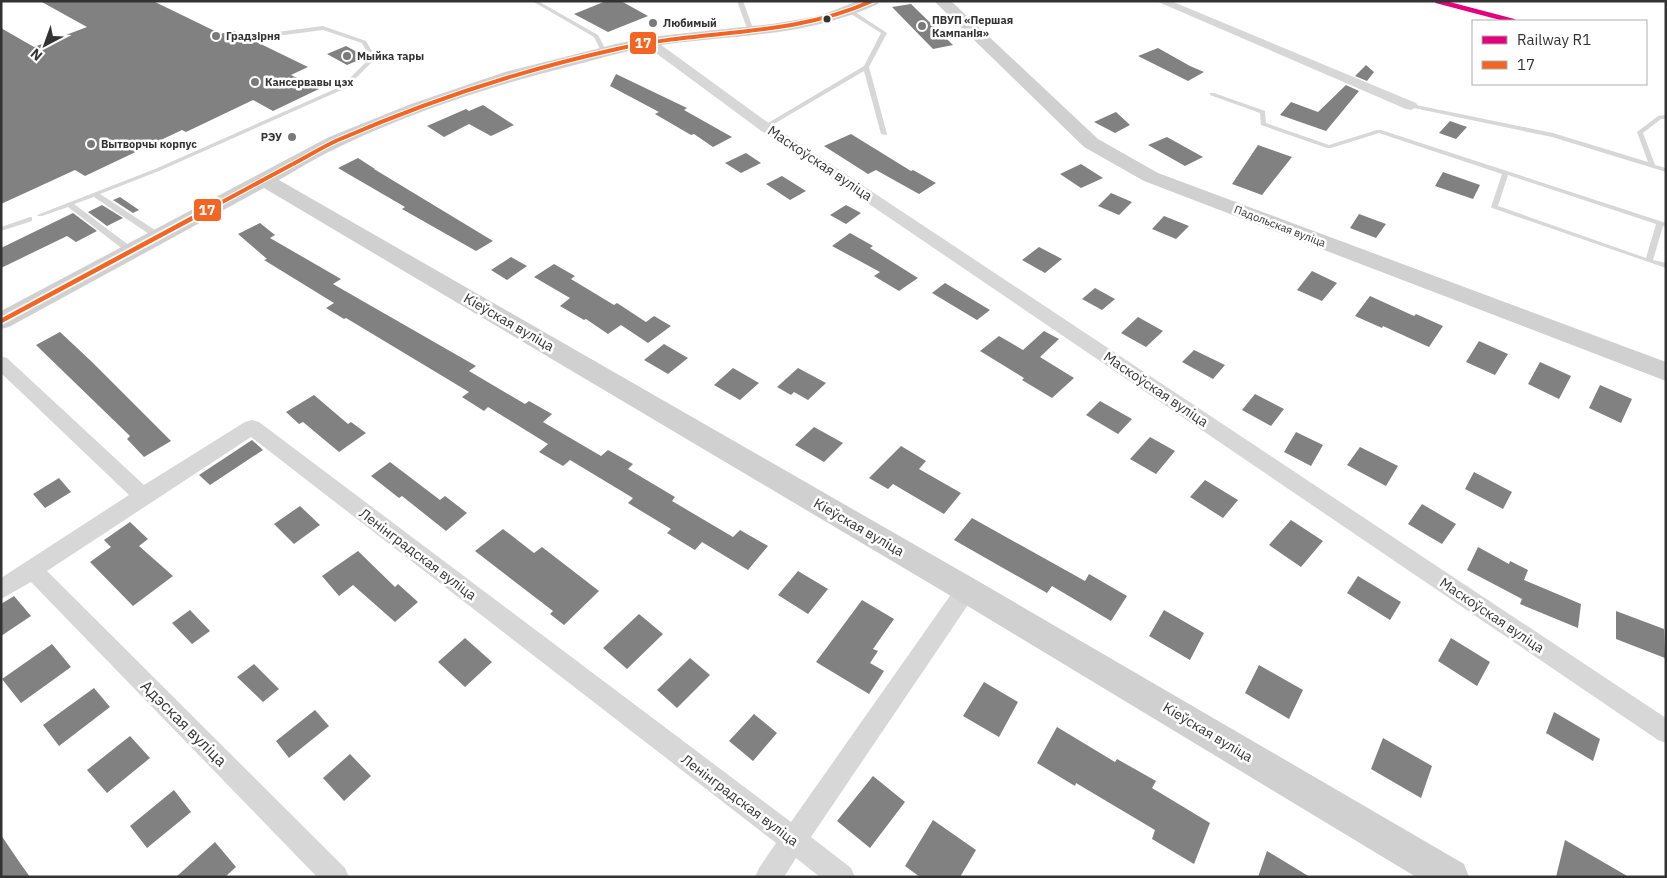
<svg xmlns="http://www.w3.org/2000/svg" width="1667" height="878" viewBox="0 0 1667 878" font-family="'IBM Plex Sans',sans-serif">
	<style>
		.building { fill: #818181 }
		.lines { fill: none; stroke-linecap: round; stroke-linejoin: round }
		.lane { fill: #d7d7d7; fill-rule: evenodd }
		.street { fill: #d7d7d7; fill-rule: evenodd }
		.secondary { fill: #d0d0d0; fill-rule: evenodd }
		.bus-1-far1-casing { stroke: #fff; stroke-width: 6 }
		.bus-1-casing { stroke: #fff; stroke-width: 8 }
		.bus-1-far1 { stroke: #f26522; stroke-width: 4 }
		.bus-1 { stroke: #f26522; stroke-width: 4.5 }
		.rail-1-casing { stroke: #fff; stroke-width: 7 }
		.rail-1 { stroke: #e5007d; stroke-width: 4.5 }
		.bus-dot { fill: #333; stroke: #fff; stroke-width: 2 }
		.poi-dot { fill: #7a7a7a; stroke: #fff; stroke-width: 2 }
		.labels { text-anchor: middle; stroke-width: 5; stroke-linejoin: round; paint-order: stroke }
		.far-poi-label { font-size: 11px; font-weight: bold; fill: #333; stroke: #fff; text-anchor: start }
		.far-street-label { font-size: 11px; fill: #333; stroke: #fff }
		.street-label { font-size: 14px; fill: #333; stroke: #fff }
		.near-street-label { font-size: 16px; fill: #333; stroke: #fff }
		.line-badge { stroke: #fff; stroke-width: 2 }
		.badge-label { font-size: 14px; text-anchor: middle; font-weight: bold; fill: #fff }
	</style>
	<rect width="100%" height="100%" fill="#fff"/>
	<path class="building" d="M40,1H153L221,34L232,30L308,67L291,75L319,89L273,111L253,100L186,132L182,130L85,176L75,170L1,204V28L34,47L87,27Z
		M606,1H621L648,16L608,32L574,14Z
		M911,4L953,45L933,49L892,7Z
		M346,46L366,57L347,65L327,54Z
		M1158,48L1190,66L1204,72L1188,81L1138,56Z
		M1366,65L1374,72L1367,81L1355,76Z
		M616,74L687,108L684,110L732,137L713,147L694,134L691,135L655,114L659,112L610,86Z
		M1346,85L1359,91L1326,131L1280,115L1291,102L1318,112Z
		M483,105L514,125L491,136L469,124L444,137L427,126L466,109L469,111Z
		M1116,112L1130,125L1115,133L1094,122Z
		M1450,121L1467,127L1456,139L1439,133Z
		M851,134L911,171L913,170L936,183L919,194L876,170L868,174L824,146Z
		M1167,137L1203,157L1185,166L1148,145Z
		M1258,145L1292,157L1262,195L1232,184Z
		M746,153L761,163L741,173L725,163Z
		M358,158L375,169H374L493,241L476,251L402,209L405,207L338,168Z
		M1081,164L1103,178L1081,188L1060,174Z
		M1443,172L1480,185L1473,199L1435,186Z
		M782,176L806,191L790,200L766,184Z
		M1111,193L1132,202L1119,215L1098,206Z
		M120,197L139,210L133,213L113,200Z
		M102,205L123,218L107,226L88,212Z
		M846,205L861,213L846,224L830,215Z
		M73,213L97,231L76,242L67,236L1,268V248Z
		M1359,214L1386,224L1376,238L1350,228Z
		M1164,216L1189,226L1176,239L1152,229Z
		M260,223L275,235L270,238L341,279L333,284L476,366L469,371L525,404L529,401L552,414L543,422L601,456L608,450L633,464L628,469L675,497L672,501L733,537L740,530L768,546L748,570L702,542L695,550L667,533L671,529L628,503L633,498L570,460L563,466L539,452L548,444L488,407L484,411L462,397L469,392L346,318L344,319L326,308L334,303L264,260L267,259L238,234Z
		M850,233L873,246L870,248L918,278L899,291L874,276L880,272L832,246Z
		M1039,247L1062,259L1045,273L1022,260Z
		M511,257L527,266L507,280L491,270Z
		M554,264L575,276L571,279L614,305L617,303L646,322L654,316L671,326L648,343L621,325L608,334L586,319L584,320L560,306L570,298L534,277Z
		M1312,271L1337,283L1322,301L1297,290Z
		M945,283L990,310L977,320L932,293Z
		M1095,288L1115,299L1102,310L1082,299Z
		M1370,296L1414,316L1416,314L1443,326L1429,347L1383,326L1382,328L1355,316Z
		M1138,317L1163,331L1146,347L1121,333Z
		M1044,331L1059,339L1040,357L1074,378L1052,398L1022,380L1024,378L980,351L999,336L1023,350Z
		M60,332L91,361L171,441L144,457L127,439L130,436L36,345Z
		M1479,341L1508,354L1495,375L1466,362Z
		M664,344L688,358L668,374L644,360Z
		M1194,350L1225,365L1213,379L1182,362Z
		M1540,362L1571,376L1559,399L1528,384Z
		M733,368L759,383L740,400L714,385Z
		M798,368L826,383L808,400L794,392L791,395L777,387Z
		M1600,385L1632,399L1621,423L1589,408Z
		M1255,394L1284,409L1271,426L1242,410Z
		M314,395L348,424L351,422L366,433L339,452L303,422L299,424L286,412Z
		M1100,401L1132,419L1118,434L1086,415Z
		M814,427L843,443L824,462L795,445Z
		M1296,432L1323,445L1311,466L1284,452Z
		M1150,437L1175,451L1156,474L1130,459Z
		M252,440L263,450L210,485L199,475Z
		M901,446L926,461L919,469L961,493L944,514L893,484L888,489L869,478Z
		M1360,447L1398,466L1386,486L1347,465Z
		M390,462L440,500L445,496L467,513L446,531L402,496L399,498L371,476Z
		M1474,472L1512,492L1503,509L1465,489Z
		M59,478L71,492L45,508L33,494Z
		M1205,480L1238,500L1223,518L1190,497Z
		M1422,504L1456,524L1442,544L1408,524Z
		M300,506L320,525L294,544L274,524Z
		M972,518L1085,581L1089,574L1127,596L1111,621L1052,586L1047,593L954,540Z
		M1291,520L1323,541L1301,567L1269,545Z
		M130,522L148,539L139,546L173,576L133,606L90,562L111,547L104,540Z
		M503,529L534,553L542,547L599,591L564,625L550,614L553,611L475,551Z
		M1478,547L1509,564L1510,561L1528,570L1524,580L1581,604L1578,628L1520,604L1522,599L1467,570Z
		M358,551L395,587L398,584L418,602L395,622L353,585L339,596L322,576Z
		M798,571L828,589L808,614L778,595Z
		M1358,576L1401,602L1390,620L1347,593Z
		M14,596L31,616L1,636V604Z
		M862,600L894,619L873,649L878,651L870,663L884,671L869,694L816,662Z
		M190,610L210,631L192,644L172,623Z
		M1164,610L1204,633L1190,660L1149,636Z
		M1616,611L1664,629L1665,658L1616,639Z
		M639,614L663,634L627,669L603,648Z
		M465,638L492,662L465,687L438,662Z
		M1451,638L1490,662L1477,686L1438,661Z
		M52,644L71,667L21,703L2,679Z
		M690,658L710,675L677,708L657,690Z
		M254,664L279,689L263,702L237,677Z
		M1259,665L1303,690L1289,719L1245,693Z
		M984,682L1018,702L999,737L963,716Z
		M94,688L110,707L59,746L43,725Z
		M315,710L329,726L289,758L276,741Z
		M1554,712L1600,739L1593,761L1546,733Z
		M754,714L777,733L753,761L729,741Z
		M1057,727L1115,762L1117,759L1156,781L1152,788L1210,823L1194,864L1152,839L1155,830L1076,783L1075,786L1037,763Z
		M130,736L150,758L107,793L87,770Z
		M1383,738L1432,766L1421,798L1371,769Z
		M350,754L371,776L344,801L323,778Z
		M873,776L905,802L870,848L837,821Z
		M174,790L191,812L147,848L130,826Z
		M933,820L976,850L960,877H920L905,866Z
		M1,835L20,863L30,877H1Z
		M1565,840L1629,877H1556Z
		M215,842L236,867L225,877H176Z
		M1267,851L1310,877H1258Z"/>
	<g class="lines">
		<path class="lane" d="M532,1H538L598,35L607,52L602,53L594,37Z
			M737,1H743L754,31L753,32L748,31Z
			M848,10H852L887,33L869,67L887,134L886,135L881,134L864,71L767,128H763V126L864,66L881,33L848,12Z
			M323,26L366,41L376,58L346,88L159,171L100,194L161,234V238H155L94,197L74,204L134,249V253H128L68,207L42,216H38L37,215L155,169L342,86L370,58L362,43L323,30L254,39L251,37L254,35Z
			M1210,93H1214L1265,111L1266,123L1329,145L1377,130H1381L1666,223V227L1663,226L1653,260L1666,263V268L1492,208L1491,207L1502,174L1379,133L1331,148H1327L1261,125L1260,113L1210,95ZM1508,175L1656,224L1646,258L1498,206Z
			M1411,104L1553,133L1648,162L1637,132L1658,116L1666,115V119H1661L1643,133L1655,165L1666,168V172L1552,137L1409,107L1408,106Z
			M30,217H32V221L1,231V227Z"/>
		<path class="street" d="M1156,1H1171L1416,103L1418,106L1411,110L1406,109Z
			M649,38L653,39L770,124L1666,718V743L1658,740L760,130L645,45L643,42L645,39Z
			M1,356L7,358L144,485L245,422L252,420L259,422L791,822L959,583L967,581L975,583L978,590L811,837L851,868L855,877H820L796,858L784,877H755L759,868L776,843L251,437L47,571L345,868L349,877H317L31,582L1,599V578L129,495L1,373Z"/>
		<path class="secondary" d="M858,1H880L878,4C803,39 727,34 648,47C621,52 594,60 567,67C491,86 414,111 343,145C321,155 300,168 279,180L978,581L1464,864L1469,877H1416L956,599L264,188L9,327L1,329V311L329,137L411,104L505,72L616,44L649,37L772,24L819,16Z
			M934,1H951L1098,139L1158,173L1666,362V381L1144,181L1084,147Z"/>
		<g class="bus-1-far1-casing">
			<path id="bus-1-far1" d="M198,215C229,198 260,182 291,165C307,157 322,147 338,140C428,101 522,70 617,49C703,29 790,38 872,1"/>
		</g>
		<g class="bus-1-casing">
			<path id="bus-1" d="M1,321L200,214"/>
		</g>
		<use href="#bus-1-far1" class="bus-1-far1"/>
		<use href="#bus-1" class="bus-1"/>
		<g class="rail-1-casing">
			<path id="rail-1" d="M1437,1L1513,21"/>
		</g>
		<use href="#rail-1" class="rail-1"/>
	</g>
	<circle class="bus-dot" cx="827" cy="19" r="4.5"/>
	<g class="poi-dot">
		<circle cx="653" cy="23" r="5"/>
		<circle cx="922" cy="26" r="5"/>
		<circle cx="216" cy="36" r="5"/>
		<circle cx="347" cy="56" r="5"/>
		<circle cx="255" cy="82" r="5"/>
		<circle cx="292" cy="137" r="5"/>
		<circle cx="91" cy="144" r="5"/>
	</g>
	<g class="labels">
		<g class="far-poi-label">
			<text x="932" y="24">ПВУП «Першая<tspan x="932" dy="13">Кампанія»</tspan></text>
			<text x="663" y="27">Любимый</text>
			<text x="226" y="40">Градзірня</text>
			<text x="357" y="60">Мыйка тары</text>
			<text x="265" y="86">Кансервавы цэх</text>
			<text x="282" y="141" text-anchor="end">РЭУ</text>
			<text x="101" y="148">Вытворчы корпус</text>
		</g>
		<g class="far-street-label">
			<text transform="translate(1280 226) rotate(21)" y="4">Падольская вуліца</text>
		</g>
		<g class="street-label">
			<text transform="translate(820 163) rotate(34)" y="5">Маскоўская вуліца</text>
			<text transform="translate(509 322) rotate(30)" y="5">Кіеўская вуліца</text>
			<text transform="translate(1156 389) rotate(34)" y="5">Маскоўская вуліца</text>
			<text transform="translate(859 527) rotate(30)" y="5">Кіеўская вуліца</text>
			<text transform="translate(418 554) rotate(37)" y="5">Ленінградская вуліца</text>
			<text transform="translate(1492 615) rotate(34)" y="5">Маскоўская вуліца</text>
			<text transform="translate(1208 732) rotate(31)" y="5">Кіеўская вуліца</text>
			<text transform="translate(740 800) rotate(37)" y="5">Ленінградская вуліца</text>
		</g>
		<g class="near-street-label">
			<text transform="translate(184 723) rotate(45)" y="6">Адэская вуліца</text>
		</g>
	</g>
	<g class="line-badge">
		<rect x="629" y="31" width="28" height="24" rx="5" fill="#f26522"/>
		<rect x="193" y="198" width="29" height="24" rx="5" fill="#f26522"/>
	</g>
	<g class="badge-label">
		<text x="643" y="48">17</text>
		<text x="207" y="215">17</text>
	</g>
	<rect width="1667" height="878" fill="none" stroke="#333333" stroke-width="5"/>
	<rect x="1472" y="20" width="175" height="65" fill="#ffffff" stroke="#adadad"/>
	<rect x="1482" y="36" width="25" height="8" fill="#e5007d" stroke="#adadad"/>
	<text x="1517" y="45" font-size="15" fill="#333333">Railway R1</text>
	<rect x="1482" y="61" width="25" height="8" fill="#f26522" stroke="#adadad"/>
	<text x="1517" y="70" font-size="15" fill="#333333">17</text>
	<g transform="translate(45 45) rotate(221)" stroke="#ffffff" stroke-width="4" paint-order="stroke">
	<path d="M0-4L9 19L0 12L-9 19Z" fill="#333333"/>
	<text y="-8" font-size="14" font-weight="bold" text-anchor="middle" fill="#333333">N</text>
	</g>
</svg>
